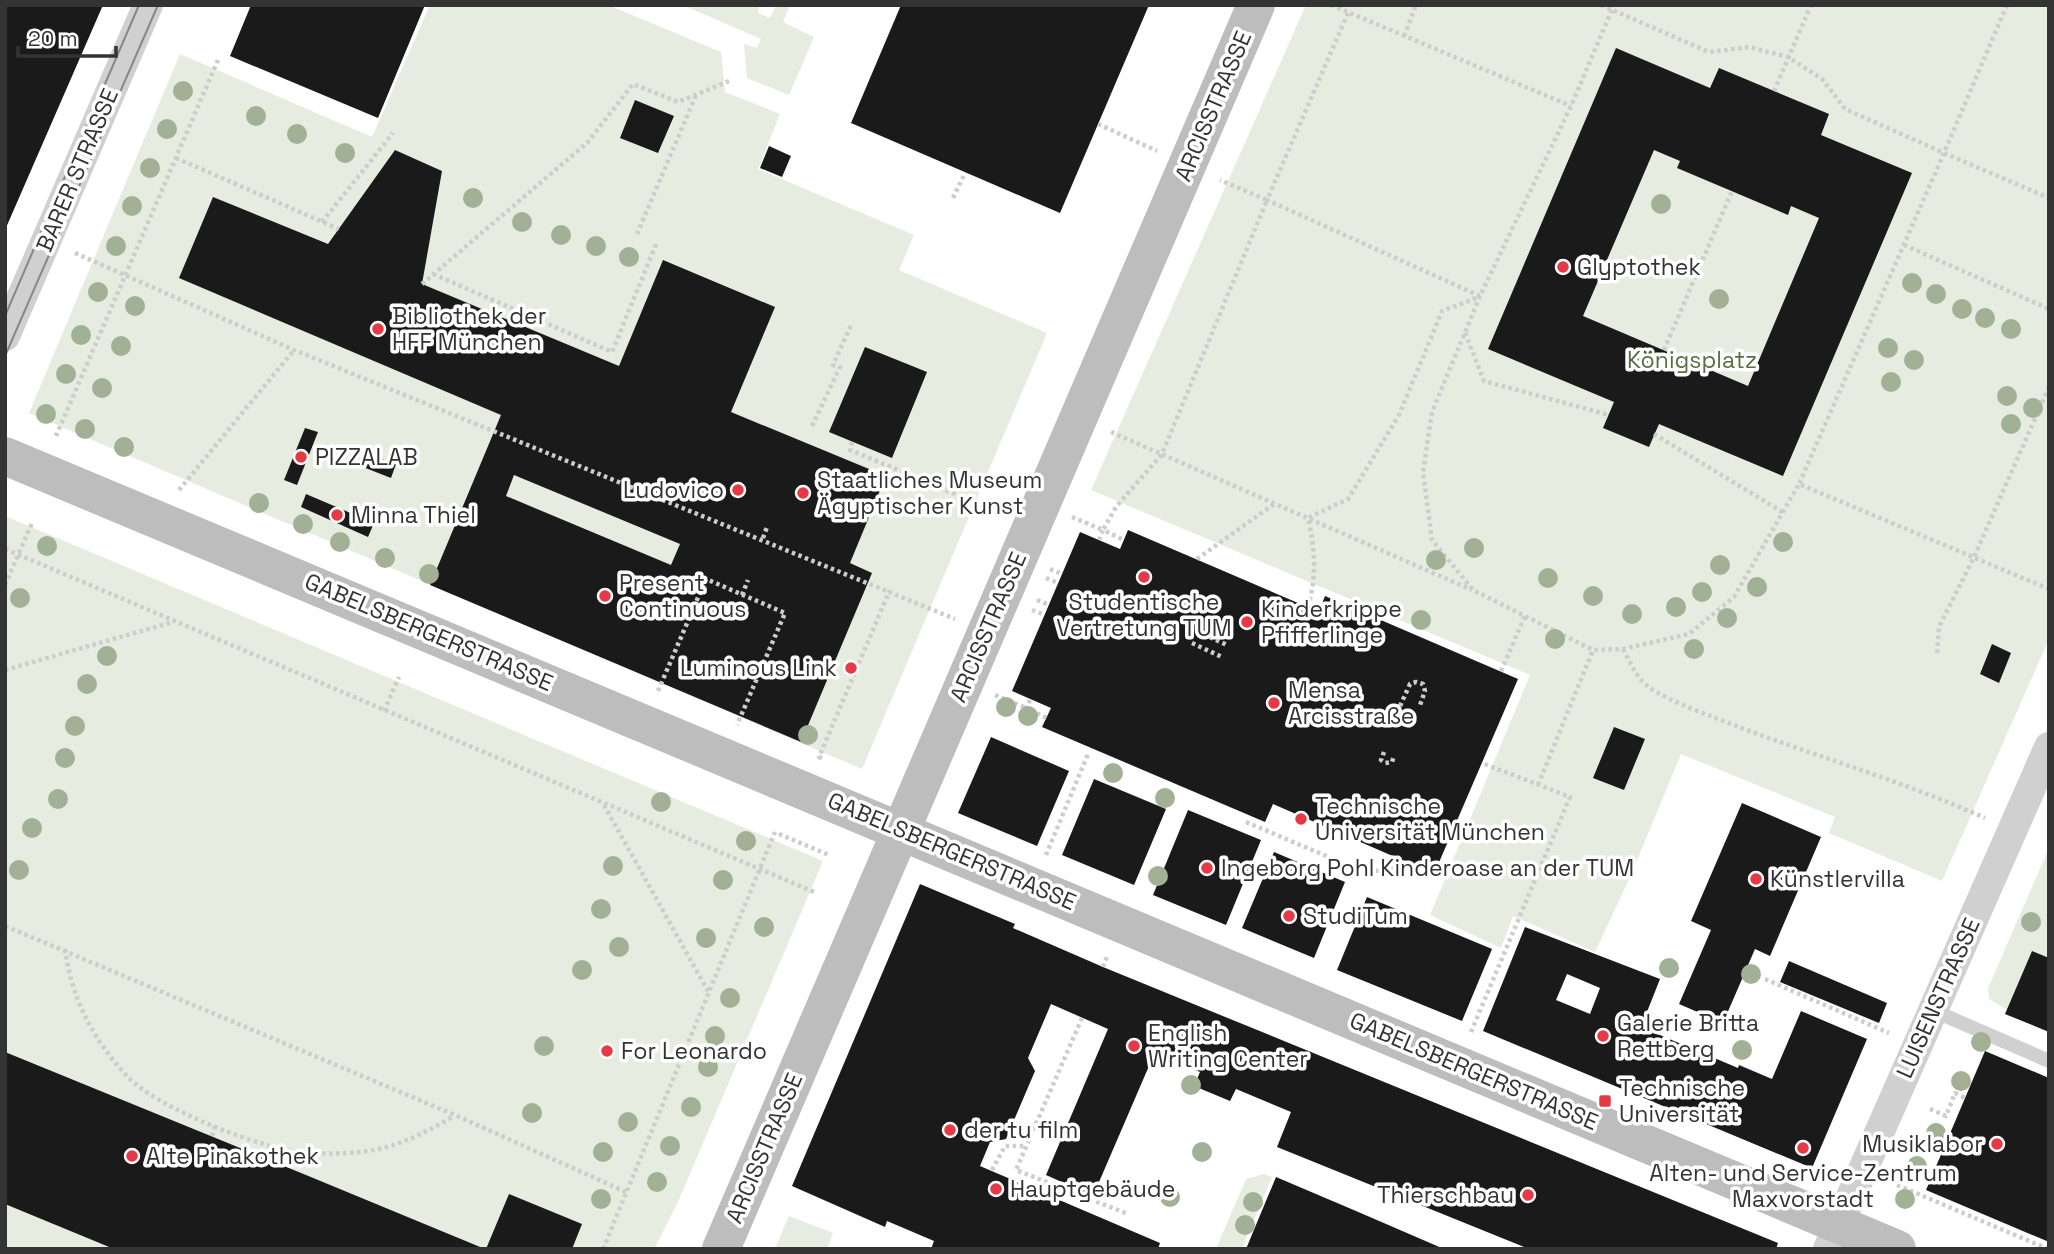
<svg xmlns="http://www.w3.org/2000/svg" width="2054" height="1254" viewBox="0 0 2054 1254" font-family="'Space Grotesk',sans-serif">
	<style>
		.green { fill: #e6ecdf }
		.building { fill: #1a1a1a; fill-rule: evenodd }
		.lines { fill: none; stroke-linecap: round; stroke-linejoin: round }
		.path { stroke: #cdcdcd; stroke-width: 4.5; stroke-dasharray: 3.5 3.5; stroke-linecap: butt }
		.service { stroke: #d0d0d0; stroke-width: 14 }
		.minor { stroke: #d0d0d0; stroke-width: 30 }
		.secondary { stroke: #bdbdbd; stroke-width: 38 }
		.tram { stroke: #888; stroke-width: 2 }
		.tree { fill: #a2b095 }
		.poi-dot { fill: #e63946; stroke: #fff; stroke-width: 2.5 }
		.labels { text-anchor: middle; stroke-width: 7; stroke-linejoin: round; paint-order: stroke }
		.street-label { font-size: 23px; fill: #333; stroke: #fff }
		.poi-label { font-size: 23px; fill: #333; stroke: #fff; text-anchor: start }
		.park-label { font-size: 23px; fill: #56703f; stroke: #fff }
	</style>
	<rect width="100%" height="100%" fill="#fff"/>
	<path class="green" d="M430,5H608L721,52L725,92L780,114L758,169L914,235L899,270L1047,333L862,769L29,413L180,54L372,137Z
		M683,5H760L758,13L770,18L776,5H790L783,22L814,37L789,95L747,78L744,44L757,48L761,39Z
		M1306,5H2049V639L1942,881L1829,833L1835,817L1681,754L1631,875L1595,952L1513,916L1501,948L1430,915L1530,675L1091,490Z
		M5,516L823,861L678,1202L654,1249H5Z
		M2049,848V958L2032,951L2007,1010L1989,999L1988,988Z
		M1264,1174L1272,1177L1242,1249H1216L1246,1179Z
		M789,1216L833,1233L827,1249H775Z"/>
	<path class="building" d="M5,5H103L5,230Z
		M251,5H425L378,118L230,56Z
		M901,5H1149L1060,213L851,123Z
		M1616,48L1710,88L1719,68L1829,114L1821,135L1912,173L1783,476L1659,424L1649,447L1603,428L1614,402L1488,349ZM1654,150L1680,161L1677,168L1788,215L1791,206L1819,218L1748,386L1583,316Z
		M635,100L674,116L658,153L620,138Z
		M769,146L791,156L782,177L760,168Z
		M395,150L442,171L422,284L619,366L663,260L775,307L731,412L886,476L850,563L872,573L801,742L430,585L501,415L179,278L213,197L328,244ZM514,475L680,544L671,565L506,496Z
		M865,347L927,372L892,458L829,432Z
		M305,428L318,432L297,485L284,480Z
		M368,454L396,464L391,478L363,467Z
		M306,494L374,523L368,537L301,507Z
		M1128,530L1319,612L1325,596L1518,679L1434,874L1273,804L1265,822L1042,727L1051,708L1012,691L1080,532L1120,549Z
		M1992,644L2011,653L1999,683L1980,674Z
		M1614,727L1645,739L1624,790L1593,778Z
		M991,737L1069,771L1037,846L958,813Z
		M1094,779L1166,809L1134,885L1062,855Z
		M1742,803L1821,837L1770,956L1755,949L1723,1023L1679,1004L1711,930L1691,921Z
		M1188,810L1261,840L1226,925L1153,895Z
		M1274,852L1345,882L1314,958L1242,928Z
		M920,884L1015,924L1013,928L1103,967L1778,1243L1776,1249H1529L1277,1147L1291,1112L1236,1089L1230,1101L1194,1086L1200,1072L1155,1052L1093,1196L1046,1175L1108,1029L1051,1004L1028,1058L1035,1071L1006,1139L990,1142L980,1166L1160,1243L1158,1249H931L934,1241L887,1221L885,1227L792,1186Z
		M1367,897L1492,949L1462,1021L1337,970Z
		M1525,927L1660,979L1641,1027L1738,1068L1739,1065L1772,1079L1801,1011L1867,1039L1812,1168L1483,1031ZM1567,974L1600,988L1590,1014L1556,1000Z
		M2032,951L2049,958V1032L2005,1014Z
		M1789,961L1887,1003L1879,1023L1780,982Z
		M1985,1051L2049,1078V1242L1926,1190Z
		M5,1052L306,1175L485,1249H114L5,1204Z
		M1276,1177L1356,1211L1444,1249H1246Z
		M509,1194L582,1224L572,1249H486Z"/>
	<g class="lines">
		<path class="path" d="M1331,5L1571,106
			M1601,5L1709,52L1749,47L1788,57L1822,79L1845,109L1944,153L1799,484
			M2007,5L1944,153L2049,198
			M1348,13L1267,200L1480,296L1571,106L1614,5
			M1404,36L1416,5
			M1774,91L1811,5
			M1098,124L1157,151
			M176,158L339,229
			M953,198L965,173
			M322,222L393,133
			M637,234L696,95
			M1904,245L2049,309
			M75,253L294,350L889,592
			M433,274L612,352L657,242
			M422,284L587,143L633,84L678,102L729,81
			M1480,296L1432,412L1423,472L1432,540L1473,590L1593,650L1623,649L1689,634L1734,597L1799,484L2049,589
			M1465,333L1484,381L1609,415
			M1664,350L1732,191
			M812,426L840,367L833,365L852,323
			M1111,432L1472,590
			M1654,434L1784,513
			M56,436L218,60
			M852,442L850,450L1001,513
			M179,490L294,350
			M1072,517L1103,530L1116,507L1162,454L1267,200L1220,180
			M763,538L767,527
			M1099,540L1103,530L1124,540
			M5,549L814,892
			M1197,559L1274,504
			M1050,569L1062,574
			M1046,578L1058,583
			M5,585L33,521
			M742,595L748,580
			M1037,600L1049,605
			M1308,607C1317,575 1315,550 1308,518L1348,499L1399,415L1442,311L1479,297
			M1032,610L1045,615
			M1197,631L1227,645
			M1192,643L1222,657
			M1623,649C1630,662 1635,675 1646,685C1666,701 1714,717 1739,727C1821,758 1905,782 1985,818
			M1937,653L1939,627L1974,557L2049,387
			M5,670L173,622
			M1501,671L1525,616
			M658,691L706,579L785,613L737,725
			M995,695L1026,708
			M1030,700L1026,708L1047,718
			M1400,706L1410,684L1416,682L1423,684L1425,691L1419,708
			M384,711L399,677
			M1384,752L1381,760L1385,763L1392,762L1394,756
			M822,758L819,757L889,592L955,619
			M1538,785L1593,650
			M604,805L709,993
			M1246,822L1364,872L1417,867
			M779,834L829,855
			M1046,855L1088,754
			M5,926L455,1115L626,1192
			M65,949C71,997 93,1040 127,1076C156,1108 263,1150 307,1153C332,1154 362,1154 387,1147C411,1140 432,1129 454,1116
			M1103,967L1108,954
			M1765,979L1889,1033
			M1082,1018L1016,1170L1128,1214
			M1471,1032L1570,797L1482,763
			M1930,1109L1946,1116L1955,1093L1965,1098
			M212,1136L215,1126
			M992,1170L1005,1146H1026
			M1897,1185L2048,1249
			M603,1249L775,832"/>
		<path class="service" d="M1932,1010L2049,1061"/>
		<path class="minor" d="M5,336L148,5
			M1828,1249L2049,747"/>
		<path class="secondary" d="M5,456L1897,1249
			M721,1249L1256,5"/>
		<path class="tram" d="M5,316L139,5
			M5,356L158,5"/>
	</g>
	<g class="tree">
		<circle cx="183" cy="91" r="10"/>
		<circle cx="256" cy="116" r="10"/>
		<circle cx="167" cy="129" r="10"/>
		<circle cx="297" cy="134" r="10"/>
		<circle cx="345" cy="153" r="10"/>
		<circle cx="150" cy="168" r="10"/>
		<circle cx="473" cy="198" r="10"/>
		<circle cx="1661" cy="204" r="10"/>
		<circle cx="132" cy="206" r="10"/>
		<circle cx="522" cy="222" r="10"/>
		<circle cx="561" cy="235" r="10"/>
		<circle cx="116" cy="246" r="10"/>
		<circle cx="596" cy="246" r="10"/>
		<circle cx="629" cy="257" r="10"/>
		<circle cx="1912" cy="283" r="10"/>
		<circle cx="98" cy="292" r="10"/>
		<circle cx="1936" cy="294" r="10"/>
		<circle cx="1719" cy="299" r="10"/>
		<circle cx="135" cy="306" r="10"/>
		<circle cx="1962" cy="309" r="10"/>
		<circle cx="1985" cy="318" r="10"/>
		<circle cx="2011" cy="329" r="10"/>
		<circle cx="81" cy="335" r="10"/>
		<circle cx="121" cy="346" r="10"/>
		<circle cx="1888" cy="348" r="10"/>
		<circle cx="1914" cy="360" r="10"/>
		<circle cx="66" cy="374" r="10"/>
		<circle cx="1891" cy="382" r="10"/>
		<circle cx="102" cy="388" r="10"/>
		<circle cx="2007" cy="396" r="10"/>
		<circle cx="2033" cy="408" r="10"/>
		<circle cx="46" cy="414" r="10"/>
		<circle cx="2011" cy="424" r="10"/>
		<circle cx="85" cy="429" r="10"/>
		<circle cx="124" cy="447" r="10"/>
		<circle cx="259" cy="503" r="10"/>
		<circle cx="303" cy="524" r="10"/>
		<circle cx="340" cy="542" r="10"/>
		<circle cx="1783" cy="542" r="10"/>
		<circle cx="47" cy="546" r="10"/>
		<circle cx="1474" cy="548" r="10"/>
		<circle cx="385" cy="558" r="10"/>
		<circle cx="1436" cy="560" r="10"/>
		<circle cx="1720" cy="565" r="10"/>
		<circle cx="429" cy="574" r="10"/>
		<circle cx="1548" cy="578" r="10"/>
		<circle cx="1757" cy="587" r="10"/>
		<circle cx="1702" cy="592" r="10"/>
		<circle cx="1593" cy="596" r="10"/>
		<circle cx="20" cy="598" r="10"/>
		<circle cx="1676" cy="607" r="10"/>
		<circle cx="1632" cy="614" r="10"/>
		<circle cx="1727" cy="618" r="10"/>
		<circle cx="1421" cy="620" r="10"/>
		<circle cx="1555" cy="639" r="10"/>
		<circle cx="1694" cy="649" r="10"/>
		<circle cx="107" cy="656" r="10"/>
		<circle cx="87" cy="684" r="10"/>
		<circle cx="1006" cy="707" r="10"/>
		<circle cx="1028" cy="716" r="10"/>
		<circle cx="75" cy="726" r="10"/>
		<circle cx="808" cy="735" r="10"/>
		<circle cx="65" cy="758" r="10"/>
		<circle cx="1113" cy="773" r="10"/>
		<circle cx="1165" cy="798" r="10"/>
		<circle cx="58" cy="799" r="10"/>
		<circle cx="661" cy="802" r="10"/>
		<circle cx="32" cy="828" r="10"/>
		<circle cx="746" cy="841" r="10"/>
		<circle cx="613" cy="866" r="10"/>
		<circle cx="19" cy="870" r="10"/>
		<circle cx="1158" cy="876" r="10"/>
		<circle cx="723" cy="880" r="10"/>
		<circle cx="601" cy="909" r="10"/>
		<circle cx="2031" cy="922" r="10"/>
		<circle cx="764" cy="927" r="10"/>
		<circle cx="706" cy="938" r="10"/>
		<circle cx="619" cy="947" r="10"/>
		<circle cx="1669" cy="968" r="10"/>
		<circle cx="582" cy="970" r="10"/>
		<circle cx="1751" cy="974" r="10"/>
		<circle cx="730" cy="998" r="10"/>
		<circle cx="715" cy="1036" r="10"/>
		<circle cx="1981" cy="1042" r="10"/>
		<circle cx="544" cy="1046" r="10"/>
		<circle cx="1742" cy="1050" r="10"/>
		<circle cx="708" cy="1067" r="10"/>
		<circle cx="1961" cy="1081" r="10"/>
		<circle cx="1191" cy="1085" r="10"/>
		<circle cx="691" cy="1107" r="10"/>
		<circle cx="532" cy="1113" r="10"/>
		<circle cx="628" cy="1122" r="10"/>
		<circle cx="1936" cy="1133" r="10"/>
		<circle cx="670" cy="1146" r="10"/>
		<circle cx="603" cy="1152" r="10"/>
		<circle cx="1202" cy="1152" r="10"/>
		<circle cx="1917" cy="1166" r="10"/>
		<circle cx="657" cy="1182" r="10"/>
		<circle cx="1170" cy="1197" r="10"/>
		<circle cx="601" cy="1199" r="10"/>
		<circle cx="1905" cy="1199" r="10"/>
		<circle cx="1253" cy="1202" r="10"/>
		<circle cx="1245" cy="1225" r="10"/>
	</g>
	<g class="poi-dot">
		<circle cx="1563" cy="267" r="7"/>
		<circle cx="378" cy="329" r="7"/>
		<circle cx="301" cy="457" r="7"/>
		<circle cx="738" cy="490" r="7"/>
		<circle cx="803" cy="493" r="7"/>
		<circle cx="337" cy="515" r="7"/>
		<circle cx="1144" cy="577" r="7"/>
		<circle cx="605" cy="596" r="7"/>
		<circle cx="1247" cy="622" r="7"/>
		<circle cx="851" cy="668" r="7"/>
		<circle cx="1274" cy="703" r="7"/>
		<circle cx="1301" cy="819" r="7"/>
		<circle cx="1207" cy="868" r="7"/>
		<circle cx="1756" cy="879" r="7"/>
		<circle cx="1289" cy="916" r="7"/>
		<circle cx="1603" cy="1036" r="7"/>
		<circle cx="1134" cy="1046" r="7"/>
		<circle cx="607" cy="1051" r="7"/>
		<rect x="1598" y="1094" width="14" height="14" rx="3.5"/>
		<circle cx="950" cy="1130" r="7"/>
		<circle cx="1997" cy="1144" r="7"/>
		<circle cx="1803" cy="1148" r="7"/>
		<circle cx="132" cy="1156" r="7"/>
		<circle cx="996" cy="1189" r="7"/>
		<circle cx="1528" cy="1195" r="7"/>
	</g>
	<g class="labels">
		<g class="street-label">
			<text transform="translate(1213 106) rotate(-67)" y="8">ARCISSTRASSE</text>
			<text transform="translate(77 170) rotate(-67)" y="8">BARER STRASSE</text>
			<text transform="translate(988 627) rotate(-67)" y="8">ARCISSTRASSE</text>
			<text transform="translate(429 632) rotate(23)" y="8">GABELSBERGERSTRASSE</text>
			<text transform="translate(952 851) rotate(23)" y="8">GABELSBERGERSTRASSE</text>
			<text transform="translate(1938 998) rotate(-66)" y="8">LUISENSTRASSE</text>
			<text transform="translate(1474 1071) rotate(23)" y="8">GABELSBERGERSTRASSE</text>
			<text transform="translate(764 1148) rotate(-67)" y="8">ARCISSTRASSE</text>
		</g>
		<g class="poi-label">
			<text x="1577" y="275">Glyptothek</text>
			<text x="392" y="324">Bibliothek der<tspan x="392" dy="26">HFF München</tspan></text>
			<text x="315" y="465">PIZZALAB</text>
			<text x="817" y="488">Staatliches Museum<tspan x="817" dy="26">Ägyptischer Kunst</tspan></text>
			<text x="724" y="498" text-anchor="end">Ludovico</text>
			<text x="351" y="523">Minna Thiel</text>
			<text x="619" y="591">Present<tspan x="619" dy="26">Continuous</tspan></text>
			<text x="1144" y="610" text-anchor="middle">Studentische<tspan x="1144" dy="26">Vertretung TUM</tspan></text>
			<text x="1261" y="617">Kinderkrippe<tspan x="1261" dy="26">Pfifferlinge</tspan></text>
			<text x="837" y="676" text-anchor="end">Luminous Link</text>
			<text x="1288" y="698">Mensa<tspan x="1288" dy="26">Arcisstraße</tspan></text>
			<text x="1315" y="814">Technische<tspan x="1315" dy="26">Universität München</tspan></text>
			<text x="1221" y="876">Ingeborg Pohl Kinderoase an der TUM</text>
			<text x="1770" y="887">Künstlervilla</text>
			<text x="1303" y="924">StudiTum</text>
			<text x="1617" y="1031">Galerie Britta<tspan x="1617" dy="26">Rettberg</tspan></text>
			<text x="1148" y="1041">English<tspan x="1148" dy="26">Writing Center</tspan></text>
			<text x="621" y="1059">For Leonardo</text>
			<text x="1619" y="1096">Technische<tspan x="1619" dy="26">Universität</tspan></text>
			<text x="964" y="1138">der tu film</text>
			<text x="1983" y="1152" text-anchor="end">Musiklabor</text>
			<text x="146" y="1164">Alte Pinakothek</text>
			<text x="1803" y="1181" text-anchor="middle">Alten- und Service-Zentrum<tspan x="1803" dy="26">Maxvorstadt</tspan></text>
			<text x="1010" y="1197">Hauptgebäude</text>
			<text x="1514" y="1203" text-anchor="end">Thierschbau</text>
		</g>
		<g class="park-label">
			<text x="1692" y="368">Königsplatz</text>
		</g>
	</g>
	<rect width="2054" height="1254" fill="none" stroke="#333333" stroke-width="14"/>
	<path d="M18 46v10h98v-10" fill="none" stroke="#333333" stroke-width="3.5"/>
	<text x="28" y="46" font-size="21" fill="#333333" stroke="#ffffff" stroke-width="5" paint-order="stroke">20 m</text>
</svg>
